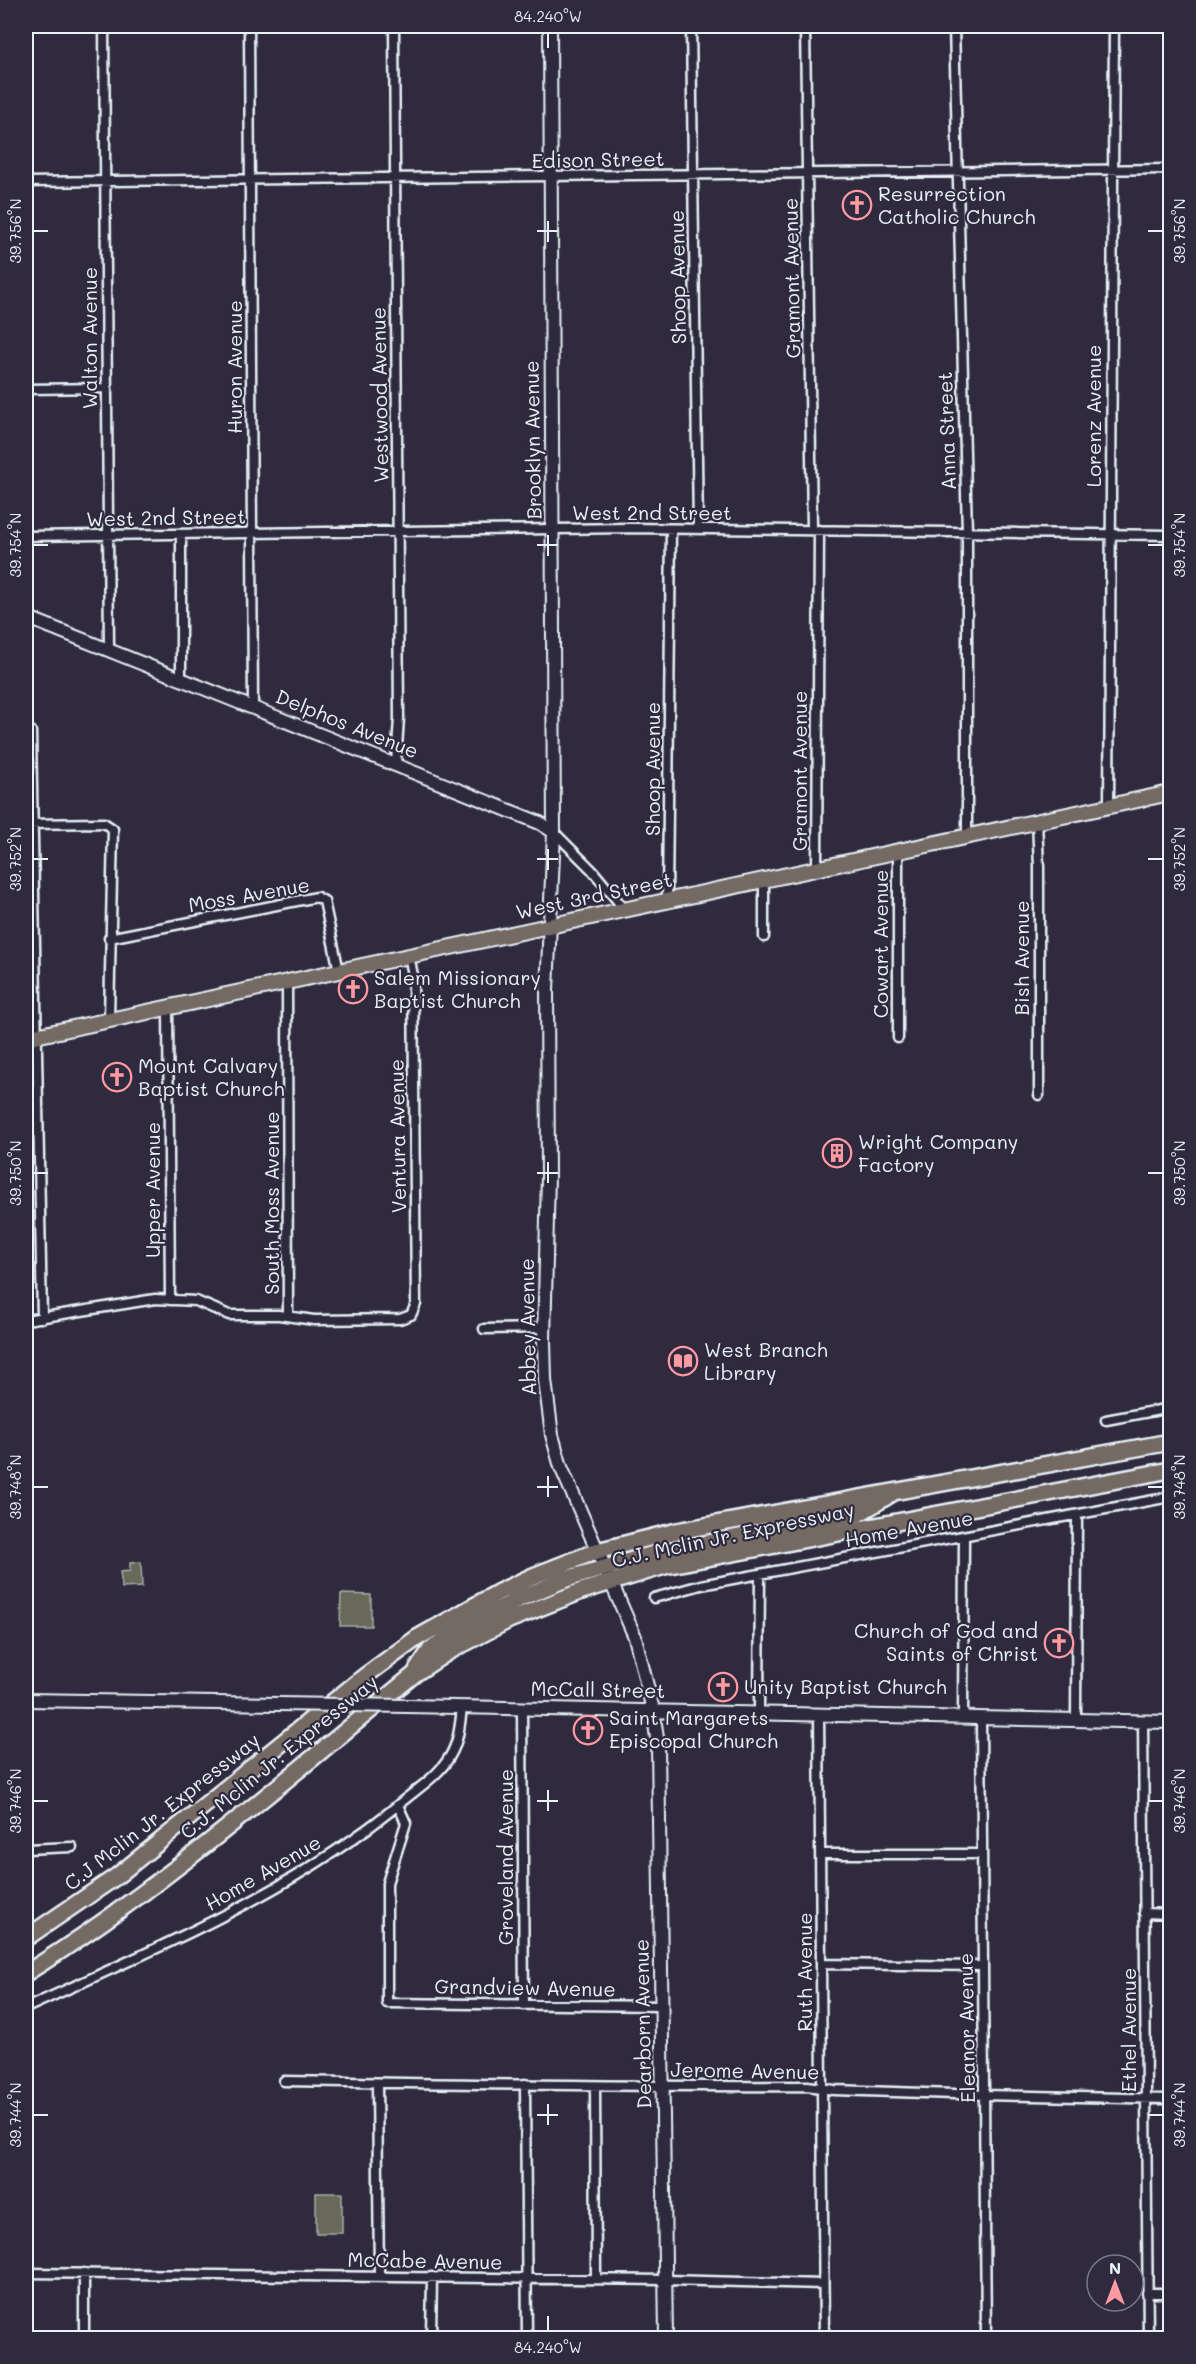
<svg xmlns="http://www.w3.org/2000/svg" width="1196" height="2364" viewBox="0 0 1196 2364" font-family="Mali,sans-serif">
	<style>
		.green { fill: #68695a; stroke: #a8ada9; stroke-width: 1.5 }
		.lines { fill: none; stroke-linecap: round; stroke-linejoin: round }
		.street-casing { stroke: #e8f1f8; stroke-width: 13 }
		.secondary-casing { stroke: #e8f1f8; stroke-width: 16 }
		.primary-casing { stroke: #e8f1f8; stroke-width: 18 }
		.highway-casing { stroke: #e8f1f8; stroke-width: 20 }
		.street { stroke: #2f2a3d; stroke-width: 8 }
		.secondary { stroke: #2f2a3d; stroke-width: 12 }
		.primary { stroke: #756964; stroke-width: 14 }
		.highway { stroke: #756964; stroke-width: 15 }
		.secondary-bridge-casing { stroke: #e8f1f8; stroke-width: 16; stroke-linecap: butt }
		.secondary-bridge { stroke: #2f2a3d; stroke-width: 12 }
		.ticks { fill: none; stroke: #e8f1f8; stroke-width: 2 }
		.labels { text-anchor: middle; stroke-width: 4.5; stroke-linejoin: round; paint-order: stroke }
		.street-label { font-size: 20px; fill: #e8f1f8; stroke: #2f2a3d }
		.poi-label { font-size: 20px; fill: #e8f1f8; stroke: #2f2a3d; text-anchor: start }
		.neatline { fill: none; stroke: #e8f1f8; stroke-width: 2 }
		.ticks-label { font-size: 15px; text-anchor: middle; fill: #e8f1f8 }
	</style>
	<rect width="100%" height="100%" fill="#2f2a3d"/>
	<filter id="ink" filterUnits="userSpaceOnUse"><feTurbulence type="fractalNoise" baseFrequency=".0167" numOctaves="2"/><feDisplacementMap in="SourceGraphic" scale="12" xChannelSelector="R" yChannelSelector="G"/><feConvolveMatrix kernelMatrix="1 2 1 2 8 2 1 2 1" color-interpolation-filters="sRGB"/></filter>
	<g filter="url(#ink)">
		<path class="green" d="M141,1562L142,1587L122,1588L120,1572L130,1571V1563Z
			M341,1594L371,1595V1626H340Z
			M316,2193H342V2233H316Z"/>
		<g class="lines">
			<g class="street-casing">
				<path id="street" d="M104,26L109,649
					M249,26L253,707
					M394,26L399,718L396,763
					M691,26L698,529
					M805,26L812,529
					M954,26L967,532V836
					M26,182L1170,169
					M26,389L107,388
					M181,534V679
					M26,536L630,528L1170,535
					M31,731L42,1318
					M1109,806L1114,26
					M1037,821L1039,867V1095
					M26,824L104,823L113,829L109,1020
					M554,832L592,870L625,910
					M898,851V1038
					M817,869L819,530
					M667,901L671,529
					M764,937V880
					M109,938L317,897L324,901L339,971
					M287,982L288,1316
					M168,1007L170,1300
					M26,1320L155,1299L196,1301L229,1315H279L314,1320L400,1319L411,1315L416,1304L413,975L409,956
					M484,1329L544,1328
					M1106,1420L1170,1408
					M654,1598L701,1585L1170,1497
					M522,1709L524,2005
					M759,1712L760,1574
					M819,1714L824,2338
					M963,1717L964,1536
					M981,1718L986,2338
					M1076,1720L1077,1515
					M1143,1722L1148,2338
					M398,1805L406,1823L387,1883V2003L662,2006
					M26,1849L72,1847
					M821,1854H982
					M1144,1913L1170,1914
					M821,1964L982,1966
					M26,2008C156,1948 293,1893 404,1800C420,1787 440,1774 450,1756C459,1741 460,1724 462,1708
					M284,2081C458,2084 632,2087 807,2086L834,2090L984,2095L1170,2099
					M377,2083L379,2276
					M525,2084L527,2338
					M595,2087L596,2279
					M26,2273L666,2280L823,2284
					M1147,2293H1170
					M84,2338V2273
					M431,2338L432,2277"/>
			</g>
			<g class="secondary-casing">
				<path id="secondary" d="M550,26L554,832L547,990L548,1176L544,1341L545,1380L552,1435L561,1467L635,1637L653,1710L658,1745L666,2338
					M26,617L540,823L554,832
					M26,1700L278,1704
					M407,1706L1170,1722"/>
			</g>
			<g class="primary-casing">
				<path id="primary" d="M26,1038L1170,793"/>
			</g>
			<g class="highway-casing">
				<path id="highway" d="M417,1670L431,1649L456,1631L523,1597L566,1579L661,1552L858,1514L891,1494
					M26,1938L117,1876L365,1676L417,1638L499,1592L533,1576L597,1551L677,1531L1170,1442
					M26,1973C164,1887 290,1775 416,1673L448,1652L509,1620L582,1591L665,1566L1170,1470"/>
			</g>
			<use href="#street" class="street"/>
			<use href="#secondary" class="secondary"/>
			<use href="#primary" class="primary"/>
			<use href="#highway" class="highway"/>
			<g class="secondary-bridge-casing">
				<path id="secondary-bridge" d="M278,1704L407,1706"/>
			</g>
			<use href="#secondary-bridge" class="secondary-bridge"/>
		</g>
	</g>
	<path class="ticks" d="M548,33V48M548,221V242M33,231H48M537,231H558M1148,231H1163M548,535V556M33,545H48M537,545H558M1148,545H1163M548,849V870M33,859H48M537,859H558M1148,859H1163M548,1162V1183M33,1173H48M537,1173H558M1148,1173H1163M548,1476V1497M33,1487H48M537,1487H558M1148,1487H1163M548,1790V1811M33,1801H48M537,1801H558M1148,1801H1163M548,2104V2125M33,2115H48M537,2115H558M1148,2115H1163M548,2316V2331"/>
	<defs>
		<g id="church-ring" transform="scale(1.5)"><circle r="9.5" fill="#2f2a3d" stroke="#ff9aa2" stroke-width="1.5"/><path d="M-1.2-6h2.4v3.5h3.3v2.4h-3.3V6h-2.4V-.1h-3.3v-2.4h3.3Z" fill="#ff9aa2"/></g>
		<g id="building-ring" transform="scale(1.5)"><circle r="9.5" fill="#2f2a3d" stroke="#ff9aa2" stroke-width="1.5"/><path d="M-4-6H4V6H1V3H-1V6H-4ZM-2.5-4.3h1.7v1.8h-1.7ZM.8-4.3h1.7v1.8H.8ZM-2.5-1h1.7V.8h-1.7ZM.8-1h1.7V.8H.8Z" fill="#ff9aa2"/></g>
		<g id="library-ring" transform="scale(1.5)"><circle r="9.5" fill="#2f2a3d" stroke="#ff9aa2" stroke-width="1.5"/><path d="M-6-4Q-3-5.5-.7-3.5V5Q-3 3-6 4ZM6-4Q3-5.5 .7-3.5V5Q3 3 6 4Z" fill="#ff9aa2"/></g>
	</defs>
	<g fill-rule="evenodd">
		<use href="#church-ring" x="857" y="205"/>
		<use href="#church-ring" x="353" y="989"/>
		<use href="#church-ring" x="117" y="1077"/>
		<use href="#building-ring" x="837" y="1153"/>
		<use href="#library-ring" x="683" y="1361"/>
		<use href="#church-ring" x="1059" y="1643"/>
		<use href="#church-ring" x="723" y="1687"/>
		<use href="#church-ring" x="588" y="1730"/>
	</g>
	<g class="labels">
		<g class="street-label">
			<text transform="translate(598 160) rotate(-1)" y="7">Edison Street</text>
			<text transform="translate(678 277) rotate(-91)" y="7">Shoop Avenue</text>
			<text transform="translate(792 278) rotate(-91)" y="7">Gramont Avenue</text>
			<text transform="translate(90 338) rotate(-90)" y="7">Walton Avenue</text>
			<text transform="translate(235 367) rotate(-90)" y="7">Huron Avenue</text>
			<text transform="translate(380 395) rotate(-91)" y="7">Westwood Avenue</text>
			<text transform="translate(1094 416) rotate(-90)" y="7">Lorenz Avenue</text>
			<text transform="translate(947 431) rotate(-92)" y="7">Anna Street</text>
			<text transform="translate(533 440) rotate(-91)" y="7">Brooklyn Avenue</text>
			<text x="652" y="520">West 2nd Street</text>
			<text transform="translate(166 518) rotate(-1)" y="7">West 2nd Street</text>
			<text transform="translate(347 724) rotate(22)" y="7">Delphos Avenue</text>
			<text transform="translate(653 769) rotate(-90)" y="7">Shoop Avenue</text>
			<text transform="translate(800 771) rotate(-90)" y="7">Gramont Avenue</text>
			<text transform="translate(249 895) rotate(-10)" y="7">Moss Avenue</text>
			<text transform="translate(594 896) rotate(-12)" y="7">West 3rd Street</text>
			<text transform="translate(881 944) rotate(-90)" y="7">Cowart Avenue</text>
			<text transform="translate(1022 958) rotate(-90)" y="7">Bish Avenue</text>
			<text transform="translate(398 1136) rotate(-91)" y="7">Ventura Avenue</text>
			<text transform="translate(153 1190) rotate(-90)" y="7">Upper Avenue</text>
			<text transform="translate(272 1203) rotate(-90)" y="7">South Moss Avenue</text>
			<text transform="translate(528 1327) rotate(-91)" y="7">Abbey Avenue</text>
			<text transform="translate(909 1529) rotate(-10)" y="7">Home Avenue</text>
			<text transform="translate(733 1535) rotate(-12)" y="7">C.J. Mclin Jr. Expressway</text>
			<text transform="translate(598 1690) rotate(1)" y="7">McCall Street</text>
			<text transform="translate(279 1757) rotate(-39)" y="7">C.J. Mclin Jr. Expressway</text>
			<text transform="translate(162 1812) rotate(-38)" y="7">C.J Mclin Jr. Expressway</text>
			<text transform="translate(506 1857) rotate(-90)" y="7">Groveland Avenue</text>
			<text transform="translate(263 1873) rotate(-30)" y="7">Home Avenue</text>
			<text transform="translate(805 1972) rotate(-90)" y="7">Ruth Avenue</text>
			<text transform="translate(525 1988) rotate(1)" y="7">Grandview Avenue</text>
			<text transform="translate(643 2024) rotate(-91)" y="7">Dearborn Avenue</text>
			<text transform="translate(967 2028) rotate(-91)" y="7">Eleanor Avenue</text>
			<text transform="translate(1129 2030) rotate(-90)" y="7">Ethel Avenue</text>
			<text transform="translate(745 2071) rotate(1)" y="7">Jerome Avenue</text>
			<text transform="translate(425 2261) rotate(1)" y="7">McCabe Avenue</text>
		</g>
		<g class="poi-label">
			<text x="878" y="201">Resurrection<tspan x="878" dy="23">Catholic Church</tspan></text>
			<text x="374" y="985">Salem Missionary<tspan x="374" dy="23">Baptist Church</tspan></text>
			<text x="138" y="1073">Mount Calvary<tspan x="138" dy="23">Baptist Church</tspan></text>
			<text x="858" y="1149">Wright Company<tspan x="858" dy="23">Factory</tspan></text>
			<text x="704" y="1357">West Branch<tspan x="704" dy="23">Library</tspan></text>
			<text x="1038" y="1638" text-anchor="end">Church of God and<tspan x="1038" dy="23">Saints of Christ</tspan></text>
			<text x="744" y="1694">Unity Baptist Church</text>
			<text x="609" y="1725">Saint Margarets<tspan x="609" dy="23">Episcopal Church</tspan></text>
		</g>
	</g>
	<rect width="1196" height="2364" fill="none" stroke="#2f2a3d" stroke-width="66"/>
	<g transform="translate(1115 2283)"><circle r="28" fill="#2f2a3d" stroke="#797a88" stroke-width="1.5"/>
	<path d="M0-4.5L10 22L0 15L-10 22Z" fill="#ff9aa2"/>
	<text y="-9" font-size="16" font-weight="bold" text-anchor="middle" fill="#e8f1f8">N</text>
	</g>
	<rect x="33" y="33" width="1130" height="2298" class="neatline"/>
	<g class="ticks-label">
		<text x="548" y="22">84.240°W</text>
		<text transform="translate(16 231) rotate(-90)" y="5">39.756°N</text>
		<text transform="translate(1180 231) rotate(-90)" y="5">39.756°N</text>
		<text transform="translate(16 545) rotate(-90)" y="5">39.754°N</text>
		<text transform="translate(1180 545) rotate(-90)" y="5">39.754°N</text>
		<text transform="translate(16 859) rotate(-90)" y="5">39.752°N</text>
		<text transform="translate(1180 859) rotate(-90)" y="5">39.752°N</text>
		<text transform="translate(16 1173) rotate(-90)" y="5">39.750°N</text>
		<text transform="translate(1180 1173) rotate(-90)" y="5">39.750°N</text>
		<text transform="translate(16 1487) rotate(-90)" y="5">39.748°N</text>
		<text transform="translate(1180 1487) rotate(-90)" y="5">39.748°N</text>
		<text transform="translate(16 1801) rotate(-90)" y="5">39.746°N</text>
		<text transform="translate(1180 1801) rotate(-90)" y="5">39.746°N</text>
		<text transform="translate(16 2115) rotate(-90)" y="5">39.744°N</text>
		<text transform="translate(1180 2115) rotate(-90)" y="5">39.744°N</text>
		<text x="548" y="2353">84.240°W</text>
	</g>
</svg>
